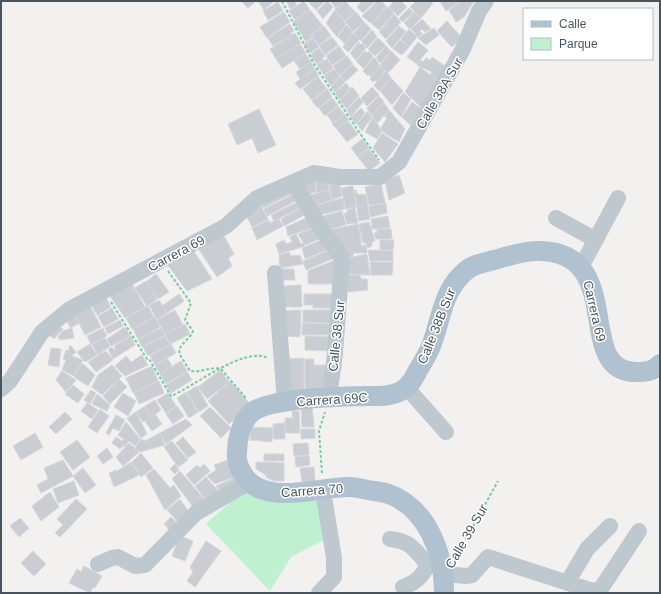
<svg xmlns="http://www.w3.org/2000/svg" width="661" height="594" viewBox="0 0 661 594" font-family="Arial,sans-serif">
	<style>
		.green { fill: #bff0cf }
		.building { fill: #caced3; stroke: #d4d7dc }
		.lines { fill: none; stroke-linecap: round; stroke-linejoin: round }
		.path { stroke: #76cf9e; stroke-width: 2; stroke-dasharray: 3 2; stroke-linecap: butt }
		.minor { stroke: #bec8cf; stroke-width: 16 }
		.major { stroke: #b0c1cf; stroke-width: 20 }
		.labels { text-anchor: middle; stroke-width: 3; stroke-linejoin: round; paint-order: stroke }
		.street-label { font-size: 13px; fill: #48555e; stroke: #fff }
	</style>
	<rect width="100%" height="100%" fill="#f3f0f0"/>
	<path class="green" d="M247,487L320,498L324,540L291,557L270,591L206,524Z"/>
	<path class="building" d="M241,1H256L248,8Z
		M258,1H274L264,10Z
		M289,1H294L297,5L290,9L287,2Z
		M304,1L310,10L295,20L289,11Z
		M312,1H325L316,10L309,3Z
		M327,1L333,7L323,19L317,11Z
		M332,1H344L336,8L331,2Z
		M345,1L355,12L344,21L335,9Z
		M362,1H375L363,13L357,7Z
		M377,1H381L386,6L372,24L362,16Z
		M394,1H401L407,7L398,16L389,7Z
		M416,1H431L433,3L421,18L410,7Z
		M440,1H460L446,11Z
		M461,1H474L464,17L456,22L449,10Z
		M278,2L283,11L268,20L263,11Z
		M387,6L394,13L379,30L372,24Z
		M409,8L413,12L403,22L399,18Z
		M310,10L323,26L310,35L312,37L306,42L293,22Z
		M335,10L346,24L337,37L326,23Z
		M284,12L290,22L267,38L260,27Z
		M356,12L364,22L353,32L345,21Z
		M414,12L421,18L410,29L404,23Z
		M394,14L401,22L386,39L379,32Z
		M422,19L431,29L425,32L422,29L420,31L423,34L418,37L411,29Z
		M447,21L462,38L452,47L437,31Z
		M364,22L371,29L361,41L354,33Z
		M290,24L294,31L291,33L292,35L273,46L268,38Z
		M346,25L353,32L345,44L338,37Z
		M324,26L331,36L319,45L311,35Z
		M399,26L406,32L392,48L386,41Z
		M434,28L439,35L426,45L418,38Z
		M409,29L417,37L409,47L401,39Z
		M372,30L377,37L367,48L362,41Z
		M295,33L301,43L276,59L270,49Z
		M353,33L360,39L348,52L343,47Z
		M332,37L338,45L325,55L319,46Z
		M313,38L319,47L310,53L304,44Z
		M378,38L386,46L375,56L368,49Z
		M400,40L409,47L402,55L393,49Z
		M359,42L360,45L362,43L366,48L356,60L350,53Z
		M418,42L428,50L417,64L407,57Z
		M300,44L306,53L282,68L276,59Z
		M339,46L346,56L332,65L326,56Z
		M386,46L391,51L380,63L376,58Z
		M319,48L325,56L322,58L324,60L317,64L310,55Z
		M365,51L368,53L369,51L373,56L364,69L356,61Z
		M391,51L400,60L388,73L380,65Z
		M305,53L311,62L300,69L294,61Z
		M347,56L353,64L339,75L333,66Z
		M374,57L380,66L371,77L369,74L368,76L363,71Z
		M432,57L445,66L440,81L430,75L432,72L417,65L420,60L423,62L426,58L430,60Z
		M327,59L333,68L324,75L317,65Z
		M311,62L315,69L300,79L296,72Z
		M353,65L358,70L345,82L340,75Z
		M380,66L385,71L377,82L375,80L373,82L370,79Z
		M420,67L439,82L422,108L405,92Z
		M315,69L319,76L300,89L295,83Z
		M334,69L340,77L331,86L324,76Z
		M386,71L391,78L379,91L374,85Z
		M318,77L327,89L312,100L303,89Z
		M341,77L345,82L335,92L331,87Z
		M391,78L403,91L392,105L380,91Z
		M346,83L350,88L340,100L335,93Z
		M352,87L359,95L347,109L340,101Z
		M372,87L379,95L367,106L361,98Z
		M328,89L332,97L318,108L312,101Z
		M403,93L411,99L401,117L393,108Z
		M379,96L384,102L372,115L367,108Z
		M359,97L363,102L351,117L347,110Z
		M332,98L338,105L325,116L319,108Z
		M412,102L422,109L410,125L402,117Z
		M384,103L389,110L377,123L372,115Z
		M338,106L344,114L333,123L327,115Z
		M361,108L365,113L356,124L351,118Z
		M259,109L276,145L258,153L252,138L237,145L228,124Z
		M389,110L405,129L399,142L383,132L381,128L387,118L384,116Z
		M368,111L372,117L362,131L357,124Z
		M345,114L349,120L337,129L332,124Z
		M373,117L382,131L377,139L365,132Z
		M348,121L358,134L347,142L337,129Z
		M382,133L398,144L385,162L373,148Z
		M362,139L369,148L358,157L351,148Z
		M369,149L380,163L369,171L358,157Z
		M399,175L405,193L389,200L385,181Z
		M328,178L329,190L317,193L315,179Z
		M314,180L316,192L306,195L304,185Z
		M339,180L342,196L332,200L329,183Z
		M381,184L385,203L369,205L365,187Z
		M353,186L356,207L346,209L341,188Z
		M290,187L293,193L263,208L260,202Z
		M329,190L332,200L313,206L307,196Z
		M354,190H356L357,194L366,195L370,219L359,221Z
		M294,194L297,200L267,216L264,209Z
		M343,198L345,209L319,215L313,206Z
		M259,202L268,219L252,227L245,213Z
		M297,202L300,208L274,221L271,215Z
		M386,203L387,213L371,217L369,206Z
		M303,207L306,214L284,226L281,219Z
		M355,208L358,223L347,224L344,213H347V210Z
		M342,211L346,225L329,229L320,217Z
		M388,216L390,228L372,229L371,219Z
		M309,217L315,227L288,236L286,227Z
		M279,219L283,226L257,240L252,228L269,220L270,223Z
		M369,222L375,241L372,242V246L367,248L366,243H363L359,224Z
		M358,224L361,239V246L366,245L367,253H353V256L347,257L329,230Z
		M317,227L324,237L305,245L298,234Z
		M377,229H391L392,239H376L374,233H377Z
		M223,234L234,254L228,258L232,266L217,277L198,248Z
		M296,234L301,244L303,243L305,246L279,254L276,244L284,240L286,244L292,242L290,237Z
		M326,238L331,248L305,259L302,248Z
		M380,240H394L393,250H380Z
		M332,249L337,257L306,270L303,261Z
		M193,250L212,279L187,291L167,264Z
		M368,250L393,251V261H370Z
		M289,252L291,256L300,255L303,264L280,268L279,255Z
		M367,254L370,275L347,274V258Z
		M335,260L338,284H308V271Z
		M370,262H393L392,275H371Z
		M281,269H294L295,280H282Z
		M156,274L169,292L158,299L146,282Z
		M347,275H359L362,279H367L368,290L347,292Z
		M130,280L145,307L125,318L108,293Z
		M146,281L157,299L147,306L135,288Z
		M301,285L302,307H284L283,286Z
		M179,294L184,301L167,313L162,306Z
		M304,294H331V308H313V305H304Z
		M104,295L111,307L97,315L90,303Z
		M159,300L167,314L157,319L149,305Z
		M89,304L101,327L85,335L73,312Z
		M148,306L154,317L132,329L126,318Z
		M112,308L118,319L104,327L98,316Z
		M175,310L183,325L165,334L157,320Z
		M301,310L300,337L285,336L284,311Z
		M303,310H332V323L303,322Z
		M72,311L79,323L71,328L64,317Z
		M155,317L160,327L138,339L133,329Z
		M120,320L123,326L108,334L105,328Z
		M55,323L63,329L54,339L47,333Z
		M302,323L333,324V335H302Z
		M185,324L190,334L170,344L165,334Z
		M125,327L130,336L111,346L107,339Z
		M72,328L74,338L60,340L58,337L63,331Z
		M103,328L107,336L91,344L87,336Z
		M161,328L165,335L142,347L138,339Z
		M131,336L135,345L113,359L108,349L112,347L114,350L116,349L114,346Z
		M165,336L170,345L148,356L143,347Z
		M305,336L332,337L331,351L305,350Z
		M105,338L110,346L98,355L92,344Z
		M90,344L97,355L85,362L77,352Z
		M171,344L176,353L155,365L150,356Z
		M70,345L76,352L72,356L83,360L74,376L62,370L66,360L63,359L66,350L68,351Z
		M51,348L61,349L59,367L48,365Z
		M106,351L113,360L96,372L88,362Z
		M142,355L148,365L125,376L115,366L126,356L131,362Z
		M167,358L172,366L160,374L155,365Z
		M304,358V390L288,391L287,359Z
		M305,359H314V365H326V390H305Z
		M181,361L187,371L166,384L160,374Z
		M82,363L95,375L88,386L74,377Z
		M112,365L122,376L102,395L92,387L98,375Z
		M152,366L158,381L133,393L126,378Z
		M220,370L229,382L207,399L198,387Z
		M62,371L76,380L66,392L56,380Z
		M187,372L192,380L171,393L166,385Z
		M119,379L127,387L110,404L103,396Z
		M159,381L164,393L139,404L134,393Z
		M230,381L251,405L229,424L208,401Z
		M73,385L84,394L78,403L65,394Z
		M197,386L208,406L199,412L187,392Z
		M91,390L96,393L90,404L84,400Z
		M186,392L198,412L189,418L177,398Z
		M123,393L136,401L128,416L114,407Z
		M168,393L176,406L166,413L157,400Z
		M97,394L110,405L107,411L92,404Z
		M155,400L161,410L151,417L145,406Z
		M87,403L98,410L92,419L81,411Z
		M301,405H312L314,427H302Z
		M145,406L151,417L143,422L136,412Z
		M177,406L184,416L173,424L166,414Z
		M210,407L231,428L221,438L200,416Z
		M100,409L109,416L97,433L88,427Z
		M292,411H299L300,433H286L285,418H293Z
		M65,412L72,419L56,434L49,427Z
		M136,412L147,434L141,438L127,418Z
		M155,414L162,424L152,431L145,421Z
		M116,415L125,420L119,431L113,428L109,435L106,433Z
		M186,419L192,425L166,444L160,433Z
		M126,422L140,439L135,446L129,441L124,447L122,446L120,449L112,443L116,437L122,441L124,439L118,435Z
		M285,423V439H274L273,424Z
		M251,427L273,428L272,442L250,440Z
		M301,429H315V438L301,439Z
		M35,433L43,447L21,460L13,446Z
		M160,433L165,445L140,452L135,448L141,439L145,441Z
		M183,437L196,452L188,458L176,443Z
		M77,440L90,457L73,470L60,452Z
		M172,441L188,460L178,467L164,447Z
		M129,443L139,452L123,466L116,457Z
		M308,443L309,455L294,456L293,444Z
		M107,448L113,457L103,464L97,456Z
		M141,453L153,468L141,477L132,462Z
		M264,454H284V461H264Z
		M309,456L310,465L296,467L295,457Z
		M63,460L73,476L41,493L37,485L48,479L44,468Z
		M228,460L234,477L215,484L207,476L216,470L214,465Z
		M131,462L139,475L114,487L109,473L116,470L117,471Z
		M256,462L284,463V481H274L266,477V475L256,469Z
		M175,464L179,470L175,474L170,469Z
		M204,464L210,471L194,485L186,475L197,465L200,468Z
		M314,467L315,481L302,482L300,468Z
		M83,468L96,485L85,493L73,476Z
		M154,469L170,488L174,485L181,496L165,510L146,475Z
		M180,471L204,499L193,507L172,479Z
		M206,477L221,494L207,501L195,486Z
		M236,477L240,485L222,494L216,486Z
		M74,481L79,495L58,503L53,489Z
		M50,492L59,507L41,521L32,506Z
		M76,499L87,509L60,537L55,533L63,525L57,519Z
		M180,499L190,514L179,523L167,510Z
		M171,517L178,524L171,532L164,524Z
		M20,518L29,528L19,537L10,526Z
		M180,536L193,541L185,561L172,556Z
		M206,541L221,551L195,587L187,581L193,572L190,567Z
		M33,551L46,564L34,576L21,563Z
		M84,566L102,576L95,588L93,587L90,593L69,583L77,569L81,572Z"/>
	<g class="lines">
		<path class="path" d="M282,1L314,64L359,132L379,160
			M168,271L191,303L185,320L193,331C190,339 182,342 179,350L180,355L190,371C201,373 211,366 221,369L246,398
			M111,302L147,359H149L171,396C195,386 244,346 268,358
			M322,473L319,431L325,412
			M456,557L498,481"/>
		<path class="minor" d="M293,182L322,230L342,258L335,354L329,398
			M556,218L596,240
			M581,267L618,198
			M275,273L285,402
			M407,388L446,432
			M1,389L10,381L42,332L70,309L226,226L257,198L314,173L339,177H380L399,162L462,51L479,11L486,1
			M390,539C411,541 415,550 428,565L442,564
			M98,564L112,558L118,557L135,566L145,565L196,513L248,483
			M444,574L466,576L472,575L488,557L590,590L597,591L602,587L639,531
			M567,583L587,549L610,526
			M403,587C417,582 421,577 428,565
			M319,593L334,577V558L323,491"/>
		<path class="major" d="M444,593C444,554 428,507 386,493C381,492 374,491 368,490C362,489 356,487 350,487C319,486 263,508 243,474C239,468 236,459 237,452C237,440 241,423 250,414C267,397 340,397 366,396C378,396 390,397 401,391C410,386 414,378 418,370C423,362 428,354 431,346C442,318 442,289 468,269C475,264 486,262 494,260C508,256 523,251 538,251C628,251 573,371 635,372C645,372 653,372 660,364"/>
	</g>
	<g class="labels">
		<g class="street-label">
			<text transform="translate(439 93) rotate(-60)" y="5">Calle 38A Sur</text>
			<text transform="translate(176 253) rotate(-28)" y="5">Carrera 69</text>
			<text transform="translate(595 311) rotate(77)" y="5">Carrera 69</text>
			<text transform="translate(436 326) rotate(-68)" y="5">Calle 38B Sur</text>
			<text transform="translate(336 336) rotate(-84)" y="5">Calle 38 Sur</text>
			<text transform="translate(332 399) rotate(-4)" y="5">Carrera 69C</text>
			<text transform="translate(312 490) rotate(-4)" y="5">Carrera 70</text>
			<text transform="translate(466 536) rotate(-60)" y="5">Calle 39 Sur</text>
		</g>
	</g>
	<rect width="661" height="594" fill="none" stroke="#48555e" stroke-width="4"/>
	<rect x="523" y="8" width="130" height="52" fill="#ffffff" stroke="#b6bbbf"/>
	<rect x="531" y="21" width="20" height="6" fill="#b0c1cf" stroke="#b6bbbf"/>
	<text x="559" y="28" font-size="12" fill="#48555e">Calle</text>
	<rect x="531" y="38" width="20" height="12" fill="#bff0cf" stroke="#b6bbbf"/>
	<text x="559" y="48" font-size="12" fill="#48555e">Parque</text>
</svg>
